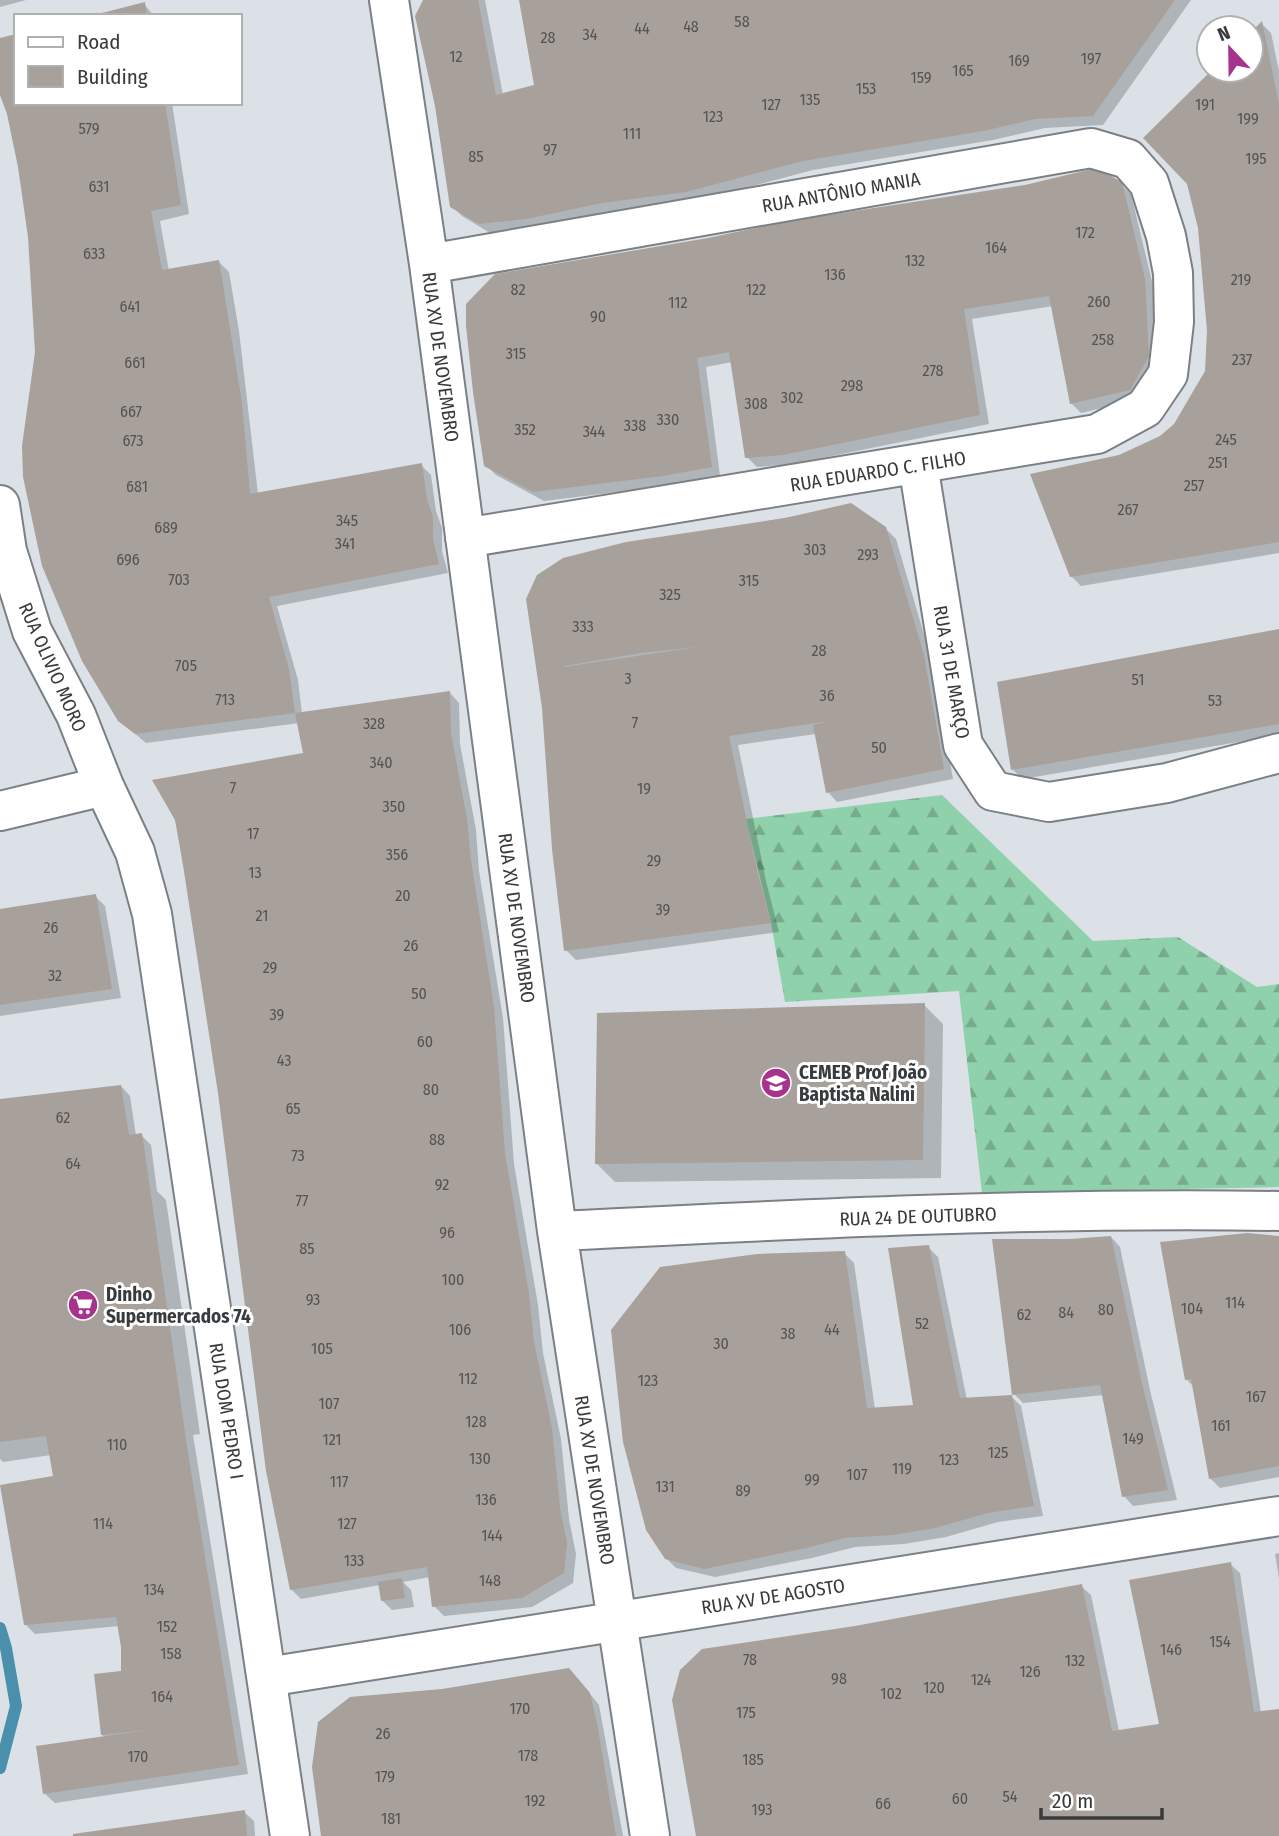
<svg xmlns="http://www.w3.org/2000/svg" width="1279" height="1836" viewBox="0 0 1279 1836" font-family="'Fira Sans Condensed',sans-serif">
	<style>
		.forest { fill: url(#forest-firs) }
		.shadow { fill: #0003 }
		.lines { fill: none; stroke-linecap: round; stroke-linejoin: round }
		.stream { stroke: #4a90ad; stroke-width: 12 }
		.building { fill: #a8a09b; fill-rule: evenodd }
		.street-casing { stroke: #7b8086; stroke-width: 42 }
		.street { stroke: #fff; stroke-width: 38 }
		.labels { text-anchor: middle; stroke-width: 6; stroke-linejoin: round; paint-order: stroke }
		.number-label { font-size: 16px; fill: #545454 }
		.street-label { font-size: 19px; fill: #383b3d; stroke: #fff }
		.poi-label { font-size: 19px; font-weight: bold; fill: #383b3d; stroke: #fff; text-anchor: start }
	</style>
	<defs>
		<pattern id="forest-firs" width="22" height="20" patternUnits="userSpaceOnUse" patternTransform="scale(1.75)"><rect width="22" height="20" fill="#8fd1aa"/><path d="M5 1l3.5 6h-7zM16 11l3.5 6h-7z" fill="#76ab8c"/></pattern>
	</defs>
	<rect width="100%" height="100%" fill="#dbe1e7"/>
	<path class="forest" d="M942,795L1093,941L1178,937L1257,987L1279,984V1187L982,1193L959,991L785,1002L771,923L746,819Z"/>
	<path class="shadow" d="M0,0H26L0,7Z
		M425,0H485L503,95L536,87L521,0H1191L1103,125L1045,128L993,140L813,170L696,201L612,212L536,228L490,233L462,216L452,206Z
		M144,4L154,16H98Z
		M1262,24L1271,33L1279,71V553L1081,586L1071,576L1120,457L1161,438L1176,425L1207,372L1215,70H1251V34Z
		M0,40L16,103H172L189,214L160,221L169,271L219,262L229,272L239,331L258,494L421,465L431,475L436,511L442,528V551L448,573L277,606L298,680L302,714L450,693L459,703L460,744L476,830L479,871L503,1018L514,1164L538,1305L543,1353L561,1439L569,1519L576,1554L573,1583L532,1607L444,1616L434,1606L430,1577L403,1582L411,1590L414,1607L392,1610L382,1600L380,1585L301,1599L291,1589L305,754L299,723L146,743L119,720L37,352L29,237L19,167L8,113L0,89Z
		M1121,184L1131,194L1154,290L1157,318L1158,366L1140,399L1081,413L1071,403L1053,306L972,319L989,424L793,464L757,467L747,457L732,362L706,367L720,476L674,485L544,501L496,475L486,465L474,392Z
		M833,510L885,528L896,539L933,665L953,779L837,802L828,792L816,734L738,745L766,881L779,932L576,960L566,950L543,708L528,599L627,544Z
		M1279,630V735L1023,779L1013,770Z
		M95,896L105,906L121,998L0,1016V910Z
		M924,1005L943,1024L941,1178L615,1182L596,1163Z
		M121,1086L130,1096L136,1136L141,1135L151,1145L157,1191L166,1200L200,1434L193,1435L248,1774L55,1803L45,1794L106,1738L102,1735L123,1672L122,1646L119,1626L35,1634L25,1624L55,1477L51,1455L3,1462L0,1459V1101Z
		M1111,1237L1120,1247L1150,1390L1177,1500L1133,1506L1124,1496L1104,1395L1023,1403L1014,1394L1070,1240Z
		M1279,1237V1477L1220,1488L1210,1478L1194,1387L1186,1379Z
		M928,1247L938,1257L967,1400L1011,1396L1021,1406L1043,1516L998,1522L946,1537L904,1544L855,1547L812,1558L715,1577L676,1568L666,1558L844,1253L854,1263L875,1409L915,1407Z
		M1279,1553V1578L1275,1554Z
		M1230,1564L1240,1573L1261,1713L1279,1711V1836H697L856,1628L1081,1586L1091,1595L1119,1731L1161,1725Z
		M579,1680L599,1705L623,1836H323Z
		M244,1812L254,1821L255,1836H74Z"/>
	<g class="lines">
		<path class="stream" d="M0,1628L6,1648L16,1706L0,1768"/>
	</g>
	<path class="building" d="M423,0H478L496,95L534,85L519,0H1175L1093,116L1035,119L983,131L803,161L686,192L602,203L526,219L479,224L450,207L435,106L415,16Z
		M145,2L147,16H95L94,15Z
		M1262,21L1279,104V542L1070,577L1030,474L1119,455L1160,436L1174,424L1205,371L1207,331L1198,228L1187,184L1143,138L1212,70H1251V32Z
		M16,34V103H165L181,205L151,211L162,270L219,260L242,403L250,494L422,463L427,499L433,517V540L439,564L269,597L289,669L295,713L450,691L451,733L467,819L471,860L494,1007L505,1153L529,1294L534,1342L552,1428L560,1508L567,1543L564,1573L522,1598L432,1607L427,1567L290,1590L266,1471L218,1093L183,865L175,820L152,780L303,753L295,713L135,734L118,721L82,661L42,566L23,477L22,446L35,352L28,237L18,167L7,114L0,95V38Z
		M1096,168L1122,182L1145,279L1149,356L1130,390L1070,404L1049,296L964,309L980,415L783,455L745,458L729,352L697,358L712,467L663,476L533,492L484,466L473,392L466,326V304L495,274L708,238L782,222L1025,185Z
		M851,503L886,527L924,655L944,769L826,793L813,725L829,721L729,736L757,870L771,923L564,951L552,849L542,708L526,599L537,575L563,558L626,542L785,518ZM697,647L564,667V666L641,653Z
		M1279,629V724L1011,770L997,682Z
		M96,894L112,989L0,1005V909Z
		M925,1003L923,1160L595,1164L597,1013Z
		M121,1085L129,1135L142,1133L188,1453L239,1765L43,1794L36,1746L148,1730L101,1735L94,1674L121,1671V1647L116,1617L24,1625L0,1485L53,1476L46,1436L0,1442V1099Z
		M1247,1233L1279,1236V1466L1209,1479L1191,1379L1185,1380L1160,1242Z
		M1111,1236L1141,1379L1168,1490L1122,1497L1100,1385L1012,1395L992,1239H1070Z
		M929,1245L960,1398L1012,1395L1034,1506L988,1513L935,1528L893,1535L845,1538L802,1549L704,1569L665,1559L646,1530L623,1442L611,1330L660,1267L757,1254L845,1251L867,1408L913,1405L888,1248Z
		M1231,1562L1254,1712L1279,1709V1836H696L672,1700L680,1670L702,1649L855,1626L1082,1584L1112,1731L1159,1724L1129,1580Z
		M402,1578L405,1598L381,1601L378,1582Z
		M569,1668L590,1693L597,1723L616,1836H321L312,1767L318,1722L350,1697L442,1689Z
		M245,1810L247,1836H73V1834Z"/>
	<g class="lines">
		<g class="street-casing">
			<path id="street" d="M389,0L429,264L557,1231L650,1836
				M429,264L1091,148L1128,159L1149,183L1166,236L1173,273L1174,322L1168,374L1145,408L1097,434L465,538
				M918,464L963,745L993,791L1049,802L1167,783L1279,753
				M0,505L7,551L32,631L76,715L104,786L135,852L152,914L290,1836
				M0,811L104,786
				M557,1231C797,1219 1039,1207 1279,1211
				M267,1677L1279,1516"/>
		</g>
		<use href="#street" class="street"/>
	</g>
	<defs>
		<g id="school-disc" transform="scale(1.575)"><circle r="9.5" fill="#a8338c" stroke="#fff"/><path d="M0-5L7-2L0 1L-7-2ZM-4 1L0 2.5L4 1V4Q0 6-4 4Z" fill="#fff"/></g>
		<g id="supermarket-disc" transform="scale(1.575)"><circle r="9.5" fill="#a8338c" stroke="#fff"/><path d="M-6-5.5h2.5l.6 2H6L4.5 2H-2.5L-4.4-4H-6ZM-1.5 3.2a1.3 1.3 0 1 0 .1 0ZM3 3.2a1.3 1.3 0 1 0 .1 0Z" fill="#fff"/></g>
	</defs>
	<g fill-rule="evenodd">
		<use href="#school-disc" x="776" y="1083"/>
		<use href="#supermarket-disc" x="83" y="1305"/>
	</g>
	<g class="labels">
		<g class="number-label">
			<text x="742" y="27">58</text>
			<text x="691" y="32">48</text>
			<text x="642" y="34">44</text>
			<text x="590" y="40">34</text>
			<text x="548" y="43">28</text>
			<text x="456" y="62">12</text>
			<text x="1091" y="64">197</text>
			<text x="1019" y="66">169</text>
			<text x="963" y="76">165</text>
			<text x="921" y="83">159</text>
			<text x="866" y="94">153</text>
			<text x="810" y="105">135</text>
			<text x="771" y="110">127</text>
			<text x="1205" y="110">191</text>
			<text x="713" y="122">123</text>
			<text x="1248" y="124">199</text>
			<text x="89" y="134">579</text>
			<text x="632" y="139">111</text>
			<text x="550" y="155">97</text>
			<text x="476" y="162">85</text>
			<text x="1256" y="164">195</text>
			<text x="99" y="192">631</text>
			<text x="1085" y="238">172</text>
			<text x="996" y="253">164</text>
			<text x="94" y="259">633</text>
			<text x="915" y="266">132</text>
			<text x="835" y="280">136</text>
			<text x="1241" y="285">219</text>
			<text x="518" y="295">82</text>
			<text x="756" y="295">122</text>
			<text x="1099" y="307">260</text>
			<text x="678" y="308">112</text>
			<text x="130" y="312">641</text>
			<text x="598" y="322">90</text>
			<text x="1103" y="345">258</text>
			<text x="516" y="359">315</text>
			<text x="1242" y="365">237</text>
			<text x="135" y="368">661</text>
			<text x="933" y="376">278</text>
			<text x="852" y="391">298</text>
			<text x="792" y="403">302</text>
			<text x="756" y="409">308</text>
			<text x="131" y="417">667</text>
			<text x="668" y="425">330</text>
			<text x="635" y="431">338</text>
			<text x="525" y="435">352</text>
			<text x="594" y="437">344</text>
			<text x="1226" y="445">245</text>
			<text x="133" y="446">673</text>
			<text x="1218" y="468">251</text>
			<text x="1194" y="491">257</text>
			<text x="137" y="492">681</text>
			<text x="1128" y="515">267</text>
			<text x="347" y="526">345</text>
			<text x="166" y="533">689</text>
			<text x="345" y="549">341</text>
			<text x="815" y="555">303</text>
			<text x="868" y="560">293</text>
			<text x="128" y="565">696</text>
			<text x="179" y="585">703</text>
			<text x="749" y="586">315</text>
			<text x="670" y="600">325</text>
			<text x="583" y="632">333</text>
			<text x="819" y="656">28</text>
			<text x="186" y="671">705</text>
			<text x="628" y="684">3</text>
			<text x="1138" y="685">51</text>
			<text x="827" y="701">36</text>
			<text x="225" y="705">713</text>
			<text x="1215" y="706">53</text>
			<text x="635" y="728">7</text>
			<text x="374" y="729">328</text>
			<text x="879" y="753">50</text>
			<text x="381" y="768">340</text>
			<text x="233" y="793">7</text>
			<text x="644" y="794">19</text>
			<text x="394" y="812">350</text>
			<text x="253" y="839">17</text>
			<text x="397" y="860">356</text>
			<text x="654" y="866">29</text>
			<text x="255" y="878">13</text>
			<text x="403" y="901">20</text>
			<text x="663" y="915">39</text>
			<text x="262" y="921">21</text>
			<text x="51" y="933">26</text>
			<text x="411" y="951">26</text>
			<text x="270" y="973">29</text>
			<text x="55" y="981">32</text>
			<text x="419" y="999">50</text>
			<text x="277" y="1020">39</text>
			<text x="425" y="1047">60</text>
			<text x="284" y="1066">43</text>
			<text x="431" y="1095">80</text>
			<text x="293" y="1114">65</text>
			<text x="63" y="1123">62</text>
			<text x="437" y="1145">88</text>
			<text x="298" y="1161">73</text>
			<text x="73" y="1169">64</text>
			<text x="442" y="1190">92</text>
			<text x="302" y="1206">77</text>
			<text x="447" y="1238">96</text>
			<text x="307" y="1254">85</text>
			<text x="453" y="1285">100</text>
			<text x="313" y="1305">93</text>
			<text x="1235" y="1308">114</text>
			<text x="1192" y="1314">104</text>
			<text x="1106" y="1315">80</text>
			<text x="1066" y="1318">84</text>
			<text x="1024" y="1320">62</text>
			<text x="922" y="1329">52</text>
			<text x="460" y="1335">106</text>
			<text x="832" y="1335">44</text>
			<text x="788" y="1339">38</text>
			<text x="721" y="1349">30</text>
			<text x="322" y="1354">105</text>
			<text x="468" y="1384">112</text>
			<text x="648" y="1386">123</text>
			<text x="1256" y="1402">167</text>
			<text x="329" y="1409">107</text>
			<text x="476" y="1427">128</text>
			<text x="1221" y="1431">161</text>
			<text x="1133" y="1444">149</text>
			<text x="332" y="1445">121</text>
			<text x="117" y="1450">110</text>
			<text x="998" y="1458">125</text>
			<text x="480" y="1464">130</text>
			<text x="949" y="1465">123</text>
			<text x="902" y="1474">119</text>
			<text x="857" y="1480">107</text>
			<text x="812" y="1485">99</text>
			<text x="339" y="1487">117</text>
			<text x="665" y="1492">131</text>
			<text x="743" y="1496">89</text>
			<text x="486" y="1505">136</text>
			<text x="103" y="1529">114</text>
			<text x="347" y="1529">127</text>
			<text x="492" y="1541">144</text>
			<text x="354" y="1566">133</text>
			<text x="490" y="1586">148</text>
			<text x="154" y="1595">134</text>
			<text x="167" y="1632">152</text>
			<text x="1220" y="1647">154</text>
			<text x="1171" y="1655">146</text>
			<text x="171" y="1659">158</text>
			<text x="750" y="1665">78</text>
			<text x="1075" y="1666">132</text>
			<text x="1030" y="1677">126</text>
			<text x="839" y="1684">98</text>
			<text x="981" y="1685">124</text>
			<text x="934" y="1693">120</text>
			<text x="891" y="1699">102</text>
			<text x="162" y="1702">164</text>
			<text x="520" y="1714">170</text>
			<text x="746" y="1718">175</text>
			<text x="383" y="1739">26</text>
			<text x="528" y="1761">178</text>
			<text x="138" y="1762">170</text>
			<text x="753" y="1765">185</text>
			<text x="385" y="1782">179</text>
			<text x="1010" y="1802">54</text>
			<text x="960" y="1804">60</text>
			<text x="535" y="1806">192</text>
			<text x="883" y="1809">66</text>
			<text x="762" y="1815">193</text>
			<text x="391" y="1824">181</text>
		</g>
		<g class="street-label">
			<text transform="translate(841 192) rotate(-10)" y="7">RUA ANTÔNIO MANIA</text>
			<text transform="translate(441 357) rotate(82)" y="7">RUA XV DE NOVEMBRO</text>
			<text transform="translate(878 471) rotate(-9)" y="7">RUA EDUARDO C. FILHO</text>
			<text transform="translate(53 667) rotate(66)" y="7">RUA OLIVIO MORO</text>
			<text transform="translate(952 672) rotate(80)" y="7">RUA 31 DE MARÇO</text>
			<text transform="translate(517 918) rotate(82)" y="7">RUA XV DE NOVEMBRO</text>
			<text transform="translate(918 1216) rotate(-2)" y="7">RUA 24 DE OUTUBRO</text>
			<text transform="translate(227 1411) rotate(81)" y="7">RUA DOM PEDRO I</text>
			<text transform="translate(595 1480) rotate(81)" y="7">RUA XV DE NOVEMBRO</text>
			<text transform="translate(773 1596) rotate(-9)" y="7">RUA XV DE AGOSTO</text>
		</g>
		<g class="poi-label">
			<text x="799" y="1079">CEMEB Prof João<tspan x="799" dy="22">Baptista Nalini</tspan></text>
			<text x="106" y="1301">Dinho<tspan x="106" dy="22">Supermercados 74</tspan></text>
		</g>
	</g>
	<rect x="14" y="14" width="228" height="91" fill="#ffffff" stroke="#afb1b1" stroke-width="2"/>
	<rect x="28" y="37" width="35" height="10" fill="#ffffff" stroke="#afb1b1" stroke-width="2"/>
	<text x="77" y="49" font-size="21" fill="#383b3d">Road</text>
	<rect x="28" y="66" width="35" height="21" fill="#a8a09b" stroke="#afb1b1" stroke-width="2"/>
	<text x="77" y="84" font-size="21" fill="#383b3d">Building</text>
	<g transform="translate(1230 49) rotate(338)"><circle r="33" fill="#ffffff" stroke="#afb1b1" stroke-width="2"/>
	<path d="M0-5L12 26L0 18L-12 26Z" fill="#a8338c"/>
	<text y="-10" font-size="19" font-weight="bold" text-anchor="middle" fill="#383b3d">N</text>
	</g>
	<path d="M1041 1808v10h121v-10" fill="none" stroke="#383b3d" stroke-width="3.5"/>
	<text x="1052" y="1808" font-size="21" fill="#383b3d" stroke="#ffffff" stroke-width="5" paint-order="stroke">20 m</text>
</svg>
